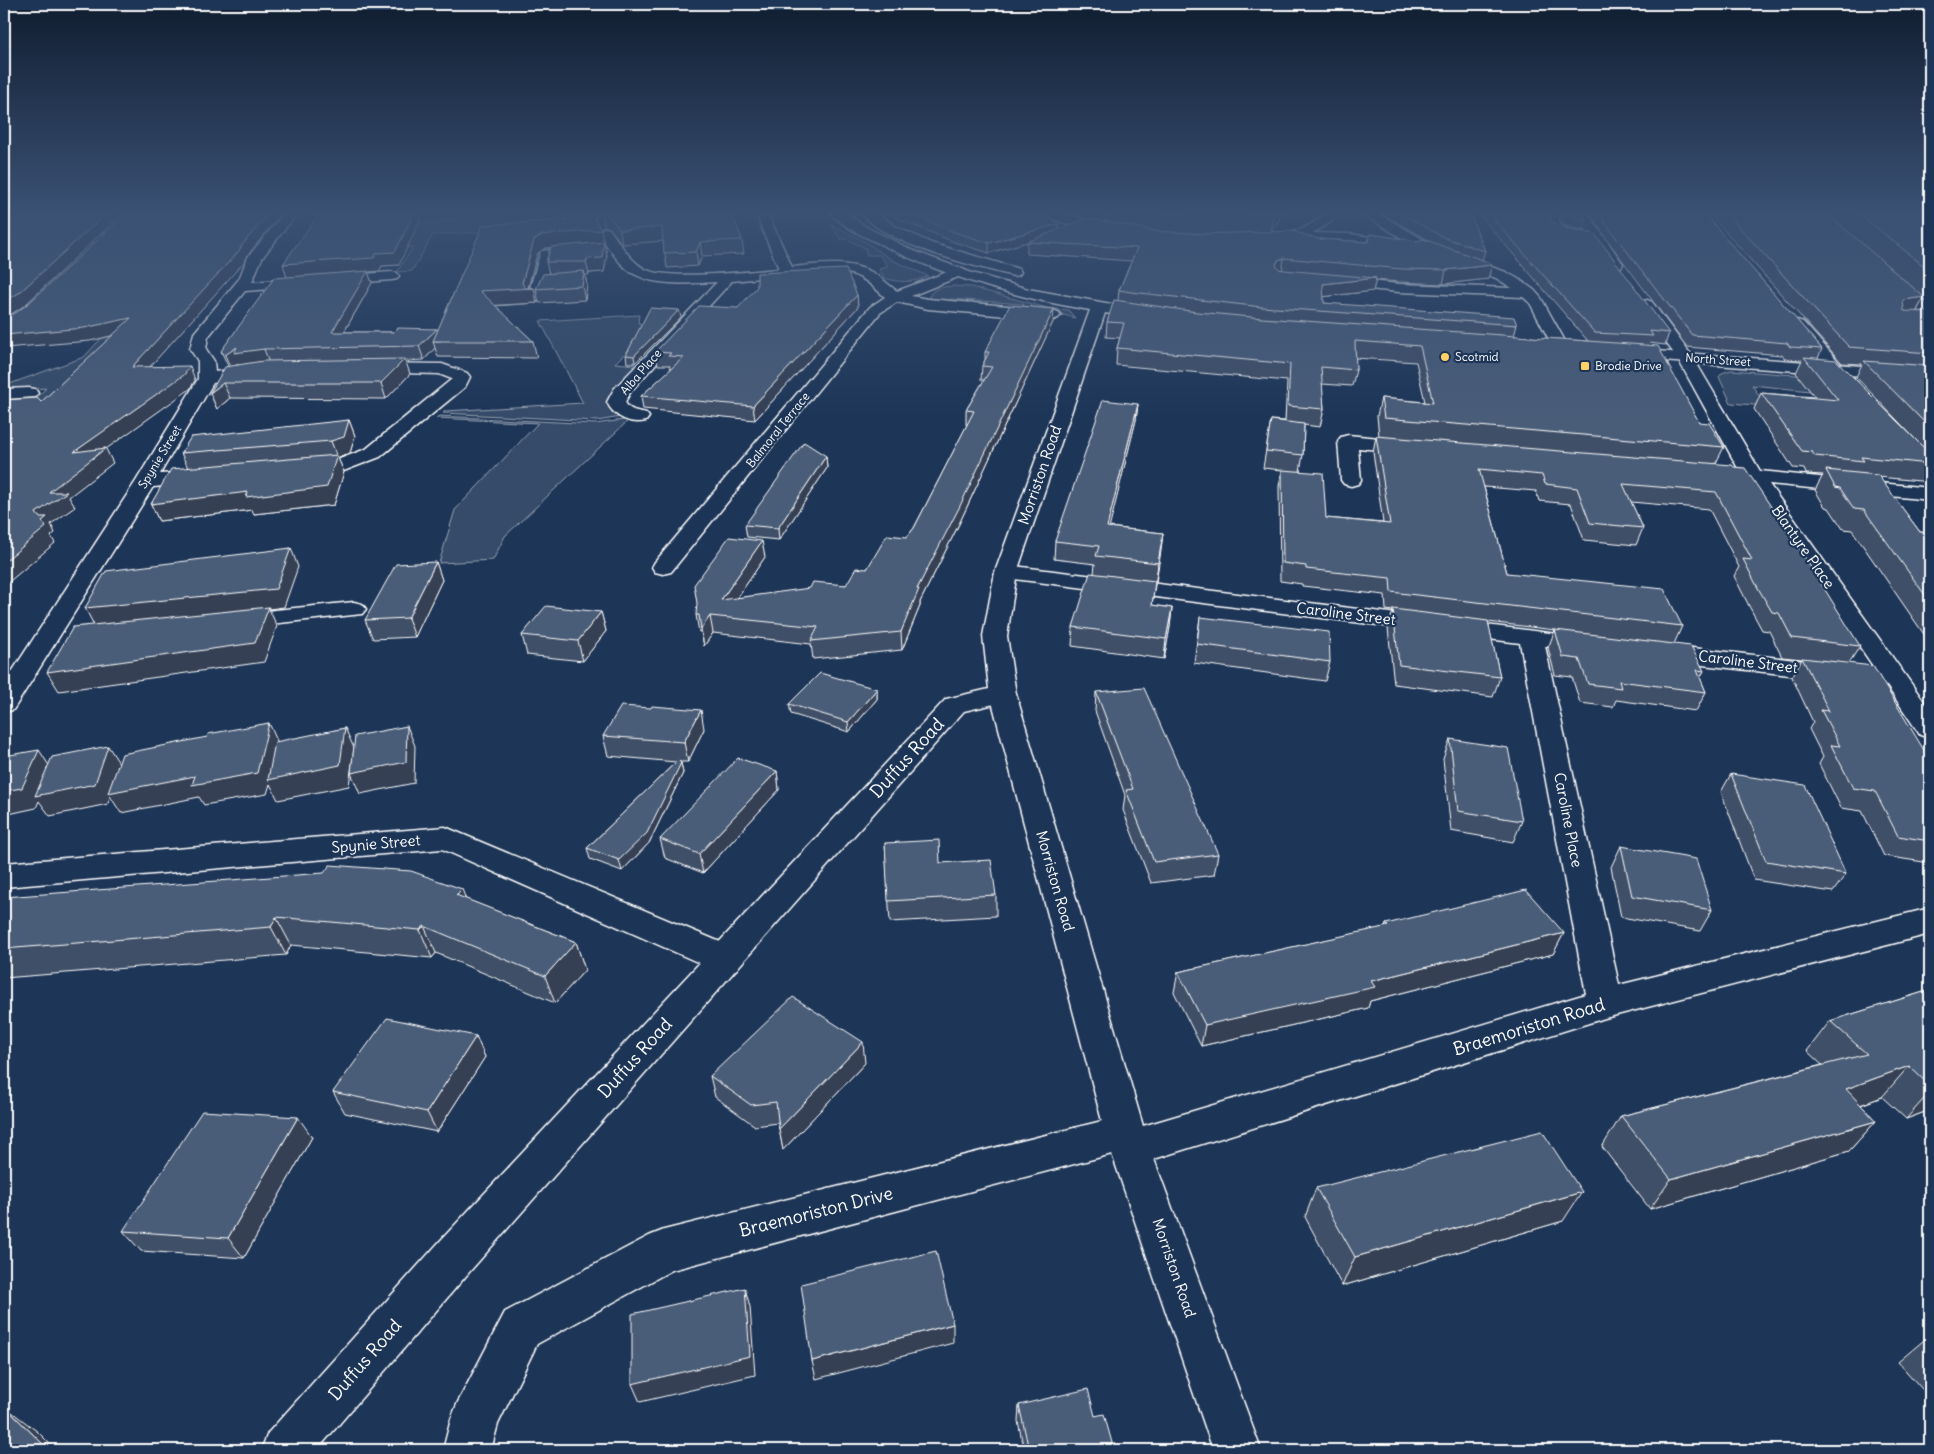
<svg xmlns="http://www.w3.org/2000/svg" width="1934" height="1454" viewBox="0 0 1934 1454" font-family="Delius,sans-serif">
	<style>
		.green { fill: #364b69; stroke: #9aa5b4 }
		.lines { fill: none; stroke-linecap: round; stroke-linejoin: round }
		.minor-casing { stroke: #fff; stroke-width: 3 }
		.major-casing { stroke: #fff; stroke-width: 3 }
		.minor { fill: #1d3557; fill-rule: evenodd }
		.major { fill: #1d3557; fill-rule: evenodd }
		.wall { fill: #405068; stroke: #fff; fill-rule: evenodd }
		.shaded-wall { fill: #344155; stroke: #fff }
		.building { fill: #4a5d79; stroke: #fff }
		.poi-dot { fill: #ffd166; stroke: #1d3557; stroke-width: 2 }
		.labels { text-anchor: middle; stroke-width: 4.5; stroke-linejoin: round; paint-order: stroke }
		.far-poi-label { font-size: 12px; fill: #fff; stroke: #1d3557; text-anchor: start }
		.far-street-label { font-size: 12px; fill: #fff; stroke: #1d3557 }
		.street-label { font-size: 15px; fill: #fff; stroke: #1d3557 }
		.near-street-label { font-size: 18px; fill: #fff; stroke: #1d3557 }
	</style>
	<rect width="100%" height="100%" fill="#1d3557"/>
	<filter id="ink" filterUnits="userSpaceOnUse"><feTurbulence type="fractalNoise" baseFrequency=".02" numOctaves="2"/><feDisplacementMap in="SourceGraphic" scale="10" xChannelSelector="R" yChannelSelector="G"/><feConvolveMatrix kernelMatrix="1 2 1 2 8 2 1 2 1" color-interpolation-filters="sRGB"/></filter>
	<g filter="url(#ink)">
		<path class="green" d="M464,212H586L590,226L433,235L412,271L397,272L413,247H402L414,225L461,219Z
			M831,224L864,241L892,260L928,276C914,283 900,283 884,278L879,269L888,267L880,255H867L865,248L846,239H840Z
			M954,286L971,287L1047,308L1068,310L1075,318L1053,312L1021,309L1024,304L951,299L947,302L937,301L929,297C933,287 944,287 954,286Z
			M147,298L50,408L31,404L46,388L4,391V386L84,357L109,330Z
			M639,315L638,323L653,325L615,363L636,365C625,379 613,392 611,410L621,417L597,421L443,413L445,411L583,403L540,321Z
			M1731,370L1808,376L1849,395L1752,385L1766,406L1731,403L1719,377L1722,373Z
			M439,416L595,424L630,419L505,536L493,560L439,563L455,510L538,423L436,418Z"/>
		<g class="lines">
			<g class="minor-casing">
				<path id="minor" d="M285,212H298L262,258L252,282L392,272L397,273L399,276L397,279L392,280L245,291L208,337L206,349L214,361L215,372L255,366L261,367L264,371L261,375L213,383L160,474L203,471L210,473L213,477L210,481L203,483L153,487L17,704L13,710L4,712V684L136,481L198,379V361L190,349L194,333L239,279L248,257Z
					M860,212H875L895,226L931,243L1019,269L1021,272L1019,275L1014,276C973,266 887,245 860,212Z
					M1046,212H1060L1116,229L1117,232L1111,236L1106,235L1055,220Z
					M1327,212H1340L1331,222L1313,233L1350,234L1410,243L1359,212H1375L1442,250L1506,272L1520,280L1534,290L1541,298L1570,350L1568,353H1556L1530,303L1523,297L1399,292L1338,286L1333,285L1331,282L1333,279L1338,278L1399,284L1512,288L1496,278L1432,256L1411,244L1413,246L1411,249L1406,250L1350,242L1295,239L1266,243L1259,239C1267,231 1288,234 1299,230C1309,226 1318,220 1327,212Z
					M1551,212H1563L1559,219L1560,224L1571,230L1588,233L1575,212H1587L1623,264L1621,267H1611L1592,237C1580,244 1561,234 1549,229L1547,219Z
					M764,215L770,219L792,267C816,265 844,260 867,270C878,274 888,285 897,291L958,268L963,269L965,272L963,275L911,296L928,299L1053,310L1058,312L1061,315L1058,318L1053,320L928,309L897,302L880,313L671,572L663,574L655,572L652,567L655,562L870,307L885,297C877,290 867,280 857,276C835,266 760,279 732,281L631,391L625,402C629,411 638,411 646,413L649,417L646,421C631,425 613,417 607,402L614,389L717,282C692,283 659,287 636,275C621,268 607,246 598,232L604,228L609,229C619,242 630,261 645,269C666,281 752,271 779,269L758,219Z
					M586,247L593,251L591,254L552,258L541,298L539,301H529L527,298L541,251Z
					M1892,276L1897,277L1930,306V319L1925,317L1887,283L1885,280L1887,277Z
					M1647,300L1652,302L1694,359L1760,471L1930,488V500L1769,484L1930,710V738L1920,735L1887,686L1658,660L1649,657L1645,652L1649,647L1658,644L1875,669L1747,482L1735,479L1732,475L1735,471L1739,470L1678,359L1639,305L1642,302Z
					M1797,320L1803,322L1857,382L1860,386L1857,390L1851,391L1845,390L1791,328L1789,325L1791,322Z
					M370,363L442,364L467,373L470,377L465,387L380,457L341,472L306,476L299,474L296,470L299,466L337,460L366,449L452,379L439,374L364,372L362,368L364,364Z
					M29,388L35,389L38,393L35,397L4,399V389Z
					M1348,435L1412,441L1419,443L1422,447L1419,451L1412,453L1358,448L1361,480L1358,484L1351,486L1344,484L1341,480L1338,441L1341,437Z
					M1006,565L1597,639L1601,644L1597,649L1588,652L1545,646L1619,985L1930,908V934L1605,1018L1154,1159L1261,1450H1213L1112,1154L672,1270L537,1344L498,1424L491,1450H443L451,1419L458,1402L505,1312L649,1236L664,1230L1102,1121L990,694L994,688L1003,686L1012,688L1016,694L1143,1126L1586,994L1520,643L998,577L995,572L998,567Z
					M354,602L362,604L366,609L362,614L235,628L226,626L223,621L226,616L235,614Z
					M445,827L737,949L742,959L737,969L725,972L713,969L442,849L4,887V863Z"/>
			</g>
			<g class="major-casing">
				<path id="major" d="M830,212H844L868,228L914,251L972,273L1028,289L1117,305L1122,307L1125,310L1122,313L1117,315L1105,313L1017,572L1007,636L1016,694L1012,700L964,711L471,1270L317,1450H261L268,1433L441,1240L946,699L989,689L983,636L995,572L1090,310C1017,298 945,277 878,243C862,235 842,227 830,212Z
					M1628,349L1930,371V381L1622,358L1620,354L1622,350Z"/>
			</g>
			<use href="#minor" class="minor"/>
			<use href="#major" class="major"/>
		</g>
		<path class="wall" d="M320,212L399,265L382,266L379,271L368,272L372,283L344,332H394L437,329L438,330L566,220L565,212H732L742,240L744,254L702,256L698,266L667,268L663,241L622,244L610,228L604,226L600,229L603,242H604L607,255L604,272L589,273V275H585L587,285L585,300L539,303L536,289L549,274L546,262L550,248H545L537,254L528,288L537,303L495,306L533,341L537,358L438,357L435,348L424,360L405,361L410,374L386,399L230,398L217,409L210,393L228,366L221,351L287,277Z
			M890,212H1043L1058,229L1105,222L1106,212H1283L1272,232L1319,239L1368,242L1370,234L1417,241H1430L1379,212H1469L1485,251L1482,260L1492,265L1488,279L1443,284L1399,282L1376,280L1373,291L1323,297L1324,303L1517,325L1514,336L1588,341L1477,212H1549L1551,221L1669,333L1665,345L1650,343L1649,346L1699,422L1724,447L1716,463L1860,646L1849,663L1930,760V863L1884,856L1862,811L1841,808L1819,764L1823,757L1809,729L1813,722L1792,677L1802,659L1782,657L1769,631L1762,630L1749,606L1734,576L1739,567L1709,509L1631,502L1643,528L1636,545L1584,540L1571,504L1539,501L1536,491L1484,487L1507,573L1682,626L1674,644L1704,671L1700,678L1706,692L1696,711L1616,700L1613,707L1580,703L1572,677L1555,675L1548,648L1555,630L1488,622L1500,677L1493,697L1394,684L1388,628L1393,611L1386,610L1385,595L1302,586V584L1280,581L1279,486L1282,470L1263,468L1271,420L1285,421L1287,381L1116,365L1117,348L1120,338L1106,337L1107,322L1118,300L1119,290L1132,261L1027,254V242L989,253L954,242L896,218ZM1355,358L1416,362L1425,402L1381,398L1377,416L1379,436H1376L1373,452L1383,523L1326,518L1300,471L1303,455L1304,425L1320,427L1324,409L1322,384L1352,386L1356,370Z
			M1564,212H1582L1586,221L1583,230L1573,228L1562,223Z
			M1589,212H1703L1822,349L1818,358L1917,441L1856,377L1862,364L1842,363L1709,213L1822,212L1827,215L1824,212H1930V304L1924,298L1917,311L1930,312V482L1879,477L1920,532L1930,533V643L1852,530L1843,529L1829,508L1825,507L1815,490L1823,475L1806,474L1804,469L1793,468L1754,409L1761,393L1815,397L1796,373L1802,360L1785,359L1782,355L1687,347L1605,237Z
			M857,295L858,307L755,420L643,409L641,396L671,369L669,365H658L655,352L738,308Z
			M681,317L635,363H627L626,355Z
			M1053,322L959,524L920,602V606L902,650L813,659L811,644L713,633L704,646L701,632H699L696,615L765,557L737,598L846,585L907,537L914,528L967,425H966V410L984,380H981L982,366L985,360V352Z
			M1138,404L1136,420L1109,527L1163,533L1152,605L1172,608L1170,627L1164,659L1072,646L1073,627L1094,573L1095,564L1054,559L1055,541Z
			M349,420L355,436L350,453L338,458L344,472L334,505L254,514L252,510L159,521L151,504L188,468L181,453Z
			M826,456L827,468L779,540L747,537L745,525Z
			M436,562L442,580L415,637L373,639L365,620Z
			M601,612L606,631L583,661L527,655L522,635Z
			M1200,617L1330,662L1325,681L1194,663Z
			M877,689V699L849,732L791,714L789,704Z
			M1096,692L1218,854L1214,875L1151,883L1123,810L1125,795L1095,711Z
			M704,729L688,762H680L681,763L683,773L649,843L622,871L590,859L587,848L676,762L608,756L603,736Z
			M1450,739L1522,821L1513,842L1451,831L1443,759Z
			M777,771L779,790L703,873L665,858L660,839Z
			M1731,774L1846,874L1833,892L1754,880L1721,792Z
			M885,843L940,863L996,895V916L890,922Z
			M1621,846L1712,910L1700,931L1621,917L1611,867Z
			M4,897L465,899L576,942L585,970L555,1003L436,953L432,958L291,945L286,955L4,978Z
			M1386,924L1564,933L1553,954L1370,1001L1368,1008L1201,1046L1174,992L1178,972L1385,927Z
			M1930,990V1110L1906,1119L1882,1097L1861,1105L1876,1121L1849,1151L1650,1209L1602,1147L1621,1116L1822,1065L1807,1051L1830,1021Z
			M476,1036L485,1057L437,1132L345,1113L333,1092Z
			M865,1063L783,1150L778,1123L755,1126L715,1097L710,1076Z
			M312,1137L244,1258L141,1251L123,1231Z
			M1316,1188L1563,1221L1342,1286L1305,1217Z
			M1930,1335V1398L1898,1362Z
			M1019,1405L1095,1416L1114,1450H1024L1018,1421Z"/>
		<path class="shaded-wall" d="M108,212H124L25,305L4,319V302Z
			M270,212H282L247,256L244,262L138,380L132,367L242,245Z
			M415,212H424L399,265L382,266L379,271L368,272L372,283L336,346L287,278L283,264L377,253Z
			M1274,212H1283L1271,233Z
			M602,213L604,226L599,230H601L604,243L545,248L537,254L528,288H534L537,303L484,306L480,291L522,283L534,240L542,235L594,218Z
			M1059,224L1058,233L1027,242L989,253V243Z
			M662,227L664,241L622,244L620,230Z
			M604,242L607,255L604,272L589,273V275L586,262L587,259Z
			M700,242L702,256L698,266L696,252Z
			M1284,258L1282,271L1275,273L1276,265L1278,260Z
			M1492,265L1488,279L1443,284L1446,270Z
			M584,271L587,285L585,300L582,286Z
			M1376,278L1373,291L1321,297L1323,284Z
			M857,295L858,307L755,420L753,406Z
			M1924,297L1916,312L1896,315L1903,300Z
			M1054,309L1053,322L959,524L920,602V606L902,650L901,632L917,589Z
			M679,310L681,317L635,363L634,356Z
			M131,318L136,330L90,341L4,348V335Z
			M437,329L441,341H433L435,348L424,360L419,346Z
			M237,347L264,349L269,363L240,367L238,364L231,369L225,355Z
			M405,359L410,374L386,399L381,383Z
			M190,366L195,380L190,389L106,449L113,463L69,497L75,507L51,524L55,533L51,536L55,543L4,586L9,593L4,597V562L36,513L49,492L74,452Z
			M223,383L230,398L217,409L210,393Z
			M1138,404L1136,420L1105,545L1107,527Z
			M349,420L355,436L350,453L338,458L344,472L334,505L254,514L252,510L159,521L151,504L337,457L331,441Z
			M826,456L827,468L779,540L778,528Z
			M1163,533L1161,551L1156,582L1158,563Z
			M762,541L765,557L724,617L721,600Z
			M291,548L298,567L284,607L269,609L277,626L264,662L59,691L47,672L95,627L85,608Z
			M436,562L442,580L415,637L408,618Z
			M1172,608L1170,627L1164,659L1166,639Z
			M601,612L606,631L583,661L578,641Z
			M710,616L713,633L704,646L701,629Z
			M877,689V699L849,732L848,722Z
			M701,710L704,729L688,762L684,742Z
			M269,723L278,743L345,728L354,748L349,786L278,800L270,784L267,794L204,805L199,797L121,813L110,796L108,804L50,816L39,801L36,808L4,815V791L39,750L52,770L108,746L121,766Z
			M407,726L415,746L414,783L360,794L351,773Z
			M681,763L683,773L649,843L622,871L619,860Z
			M777,771L779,790L703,873L699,854Z
			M462,889L472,916L456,895Z
			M276,917L291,945L286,955L271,927Z
			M424,926L436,953L432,958L420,930Z
			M1564,933L1553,954L1370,1001L1368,1008L1201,1046L1205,1025L1371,981Z
			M576,942L585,970L555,1003L545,976Z
			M476,1036L485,1057L437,1132L427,1112Z
			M863,1042L865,1063L783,1150L779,1129Z
			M1909,1066L1882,1097L1821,1119L1846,1089Z
			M1930,1092V1110L1906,1119Z
			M298,1117L312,1137L244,1258L228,1238Z
			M1876,1121L1849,1151L1650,1209L1671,1179Z
			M1582,1192L1563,1221L1342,1286L1355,1257Z
			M745,1288L750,1307L755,1375L640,1402L632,1384Z
			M953,1324V1343L816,1379L812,1361Z
			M4,1406L38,1432L56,1450H49Z"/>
		<path class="building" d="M4,212H108L19,293L4,302Z
			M128,212H270L242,245L239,251L132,367L190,366L184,375L74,452L106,448L49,492H67L36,513L39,517H47L42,521L46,527L4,562V400L37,398L41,402L131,318L84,328L4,335V318L17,312L31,301Z
			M320,212H415L395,252L377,253L374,258L283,264Z
			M565,212H732L742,240L700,242L696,252L664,253L662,227L620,230L608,215L602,213L594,218L601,230L542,235L534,240L522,283L525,288H534L480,291L533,341H433L483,225L566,220Z
			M906,212H1043L1059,224L989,243L954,232Z
			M1398,212H1469L1485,251L1445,238Z
			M1487,212H1549L1551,221L1566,228L1595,234L1669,333L1650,331L1653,336L1595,333Z
			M1565,212H1582L1586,221L1576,218L1565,213Z
			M1598,212H1703L1822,349L1790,347L1787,343L1692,335L1608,227Z
			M1725,212H1822L1831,217L1924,297L1903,300L1904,311L1930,312V353L1849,347Z
			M1857,212H1930V271Z
			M1087,218L1156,231L1205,234L1292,231L1319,239L1369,242L1370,234L1417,241L1423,239L1491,263L1492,265L1446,270L1402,269L1284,258L1278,260L1276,265L1279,269L1284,270L1376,278L1323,284L1324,303L1514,317L1517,325L1262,307L1131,292L1119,290L1137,248L1027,242Z
			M604,242L602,258L587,259L586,262H546L551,247Z
			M846,269L857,295L753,406L641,396L684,357L668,356L671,353L655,352L699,306L738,308L757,287V273Z
			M368,271L332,332H394L398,328L437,329L419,346L264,349L234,353L237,347L225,355L221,351L274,278Z
			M584,271L582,286L536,289L543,274Z
			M1114,300L1197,312L1262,318L1658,346L1699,422L1709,423L1724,447L1384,418L1381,398L1433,403L1420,346L1355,341L1356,370L1321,367L1324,409L1288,406L1290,364L1117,348L1124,323L1107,322Z
			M1010,305L1054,309L959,508L917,589H919L901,632L811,641L818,627L710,616L701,629L699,615H696L697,603L694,585L729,537L762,541L721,600L810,588L813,582L846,585L856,568L867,569L887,535L907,537L914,528L974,411L966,410L992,367L982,366L989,352H985Z
			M650,308L679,310L634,356L626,355Z
			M1804,357L1836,360L1930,454V464L1861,457L1864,461L1815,456L1812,452L1802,451L1761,393L1838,400Z
			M405,359L381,383H223L210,393L225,367L263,361Z
			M1864,361L1930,366V428Z
			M1103,400L1138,404L1107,527L1163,533L1158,563L1096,556L1099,546L1055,541Z
			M349,420L344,437L331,441L181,453L191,437Z
			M1271,420L1304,424L1303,455L1266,451Z
			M1376,436L1732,465L1734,467L1745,468L1799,548L1860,646L1792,638L1779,613L1772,612L1758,588L1743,559L1752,560L1716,492L1623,484L1643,528L1590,523L1577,488L1545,484L1542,475L1479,469L1507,573L1664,589L1682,626L1391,592L1390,578L1306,569V566L1283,563L1282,470L1323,473L1326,518L1390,524Z
			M804,442L826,456L778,528L745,525Z
			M337,455L327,487L246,497L248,492L151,504L171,469Z
			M1826,470L1878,475L1920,532L1930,533V602L1864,510L1854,509L1840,488L1835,487Z
			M291,548L276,589L85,608L106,571Z
			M436,562L408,618L365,620L396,564Z
			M1090,573L1155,581L1152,605L1172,608L1166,639L1073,627Z
			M546,606L601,612L578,641L522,635Z
			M269,607L255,643L47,672L73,627Z
			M1393,609L1488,621L1500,677L1399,665Z
			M1200,617L1329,632L1330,662L1197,644Z
			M1555,630L1691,646L1704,671L1697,670L1706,692L1619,681L1621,688L1588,684L1579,659L1563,657Z
			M1802,658L1873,666L1930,760V841L1898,836L1875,791L1853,788L1831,745L1840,746L1821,710L1829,711Z
			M820,673L877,689L848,722L789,704Z
			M1144,688L1218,854L1154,862L1126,790L1133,789L1096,692Z
			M621,706L651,708L652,706L701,710L684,742L603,736Z
			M269,723L257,773L192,785L195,776L108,793L122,754L207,737L208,734Z
			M407,726L406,762L351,773L355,736Z
			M345,728L340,765L268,780L275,742Z
			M1450,739L1508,748L1522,821L1458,811Z
			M108,746L95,784L35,796L52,757Z
			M39,750L22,788L4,791V756Z
			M738,758L777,771L699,854L660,839Z
			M678,760L681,763L647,833L619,860L587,848Z
			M1731,774L1805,785L1846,874L1766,861Z
			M939,840L940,863L991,860L996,895L888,901L885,843Z
			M1621,846L1696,859L1712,910L1632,896Z
			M330,865L411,871L462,889L456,895L576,942L545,976L424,926L420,930L276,917L271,927L4,949V897L324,873Z
			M1526,890L1564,933L1371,981L1375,987L1205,1025L1178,972L1388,926L1386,924Z
			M1930,990V1086L1909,1066L1846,1089L1876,1121L1671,1179L1621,1116L1867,1054L1830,1021Z
			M793,997L863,1042L779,1129L776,1102L751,1105L710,1076Z
			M387,1018L476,1036L427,1112L333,1092Z
			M202,1111L298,1117L228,1238L123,1231Z
			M1542,1131L1582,1192L1355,1257L1316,1188Z
			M936,1251L953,1324L812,1361L801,1284Z
			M745,1288L750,1356L632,1384V1314Z
			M1088,1389L1095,1416L1104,1414L1114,1450H1029L1019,1405Z
			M4,1406L49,1450H4Z
			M1930,1447V1450H1923Z"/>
	</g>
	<linearGradient id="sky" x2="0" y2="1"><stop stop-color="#101d30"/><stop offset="0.51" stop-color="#3a5174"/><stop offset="1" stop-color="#3a5174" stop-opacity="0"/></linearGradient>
	<rect width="1934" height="416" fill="url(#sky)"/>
	<g class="poi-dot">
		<circle cx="1445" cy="357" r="5"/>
		<rect x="1580" y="361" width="10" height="10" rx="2.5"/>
	</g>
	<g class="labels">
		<g class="far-poi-label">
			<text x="1455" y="361">Scotmid</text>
			<text x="1595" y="370">Brodie Drive</text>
		</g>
		<g class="far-street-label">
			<text transform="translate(1718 360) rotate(4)" y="4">North Street</text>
			<text transform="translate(641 372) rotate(-49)" y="4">Alba Place</text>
			<text transform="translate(778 430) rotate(-51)" y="4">Balmoral Terrace</text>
			<text transform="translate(160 457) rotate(-59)" y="4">Spynie Street</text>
		</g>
		<g class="street-label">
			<text transform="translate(1040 475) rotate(-71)" y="5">Morriston Road</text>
			<text transform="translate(1803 547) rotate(55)" y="5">Blantyre Place</text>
			<text transform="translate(1346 614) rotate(7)" y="5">Caroline Street</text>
			<text transform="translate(1748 662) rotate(7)" y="5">Caroline Street</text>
			<text transform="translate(1568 820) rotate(79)" y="5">Caroline Place</text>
			<text transform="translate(376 844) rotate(-5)" y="5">Spynie Street</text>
			<text transform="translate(1055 881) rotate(74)" y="5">Morriston Road</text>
			<text transform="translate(1174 1268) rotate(71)" y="5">Morriston Road</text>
		</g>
		<g class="near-street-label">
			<text transform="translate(907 758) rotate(-48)" y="6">Duffus Road</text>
			<text transform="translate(1529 1027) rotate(-17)" y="6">Braemoriston Road</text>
			<text transform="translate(635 1058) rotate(-48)" y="6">Duffus Road</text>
			<text transform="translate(816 1212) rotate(-14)" y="6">Braemoriston Drive</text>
			<text transform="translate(365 1360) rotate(-49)" y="6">Duffus Road</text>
		</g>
	</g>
	<rect width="1934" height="1454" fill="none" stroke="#1d3557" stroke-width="20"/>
	<rect x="10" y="10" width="1914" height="1434" fill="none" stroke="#fff" stroke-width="2" filter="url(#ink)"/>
</svg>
